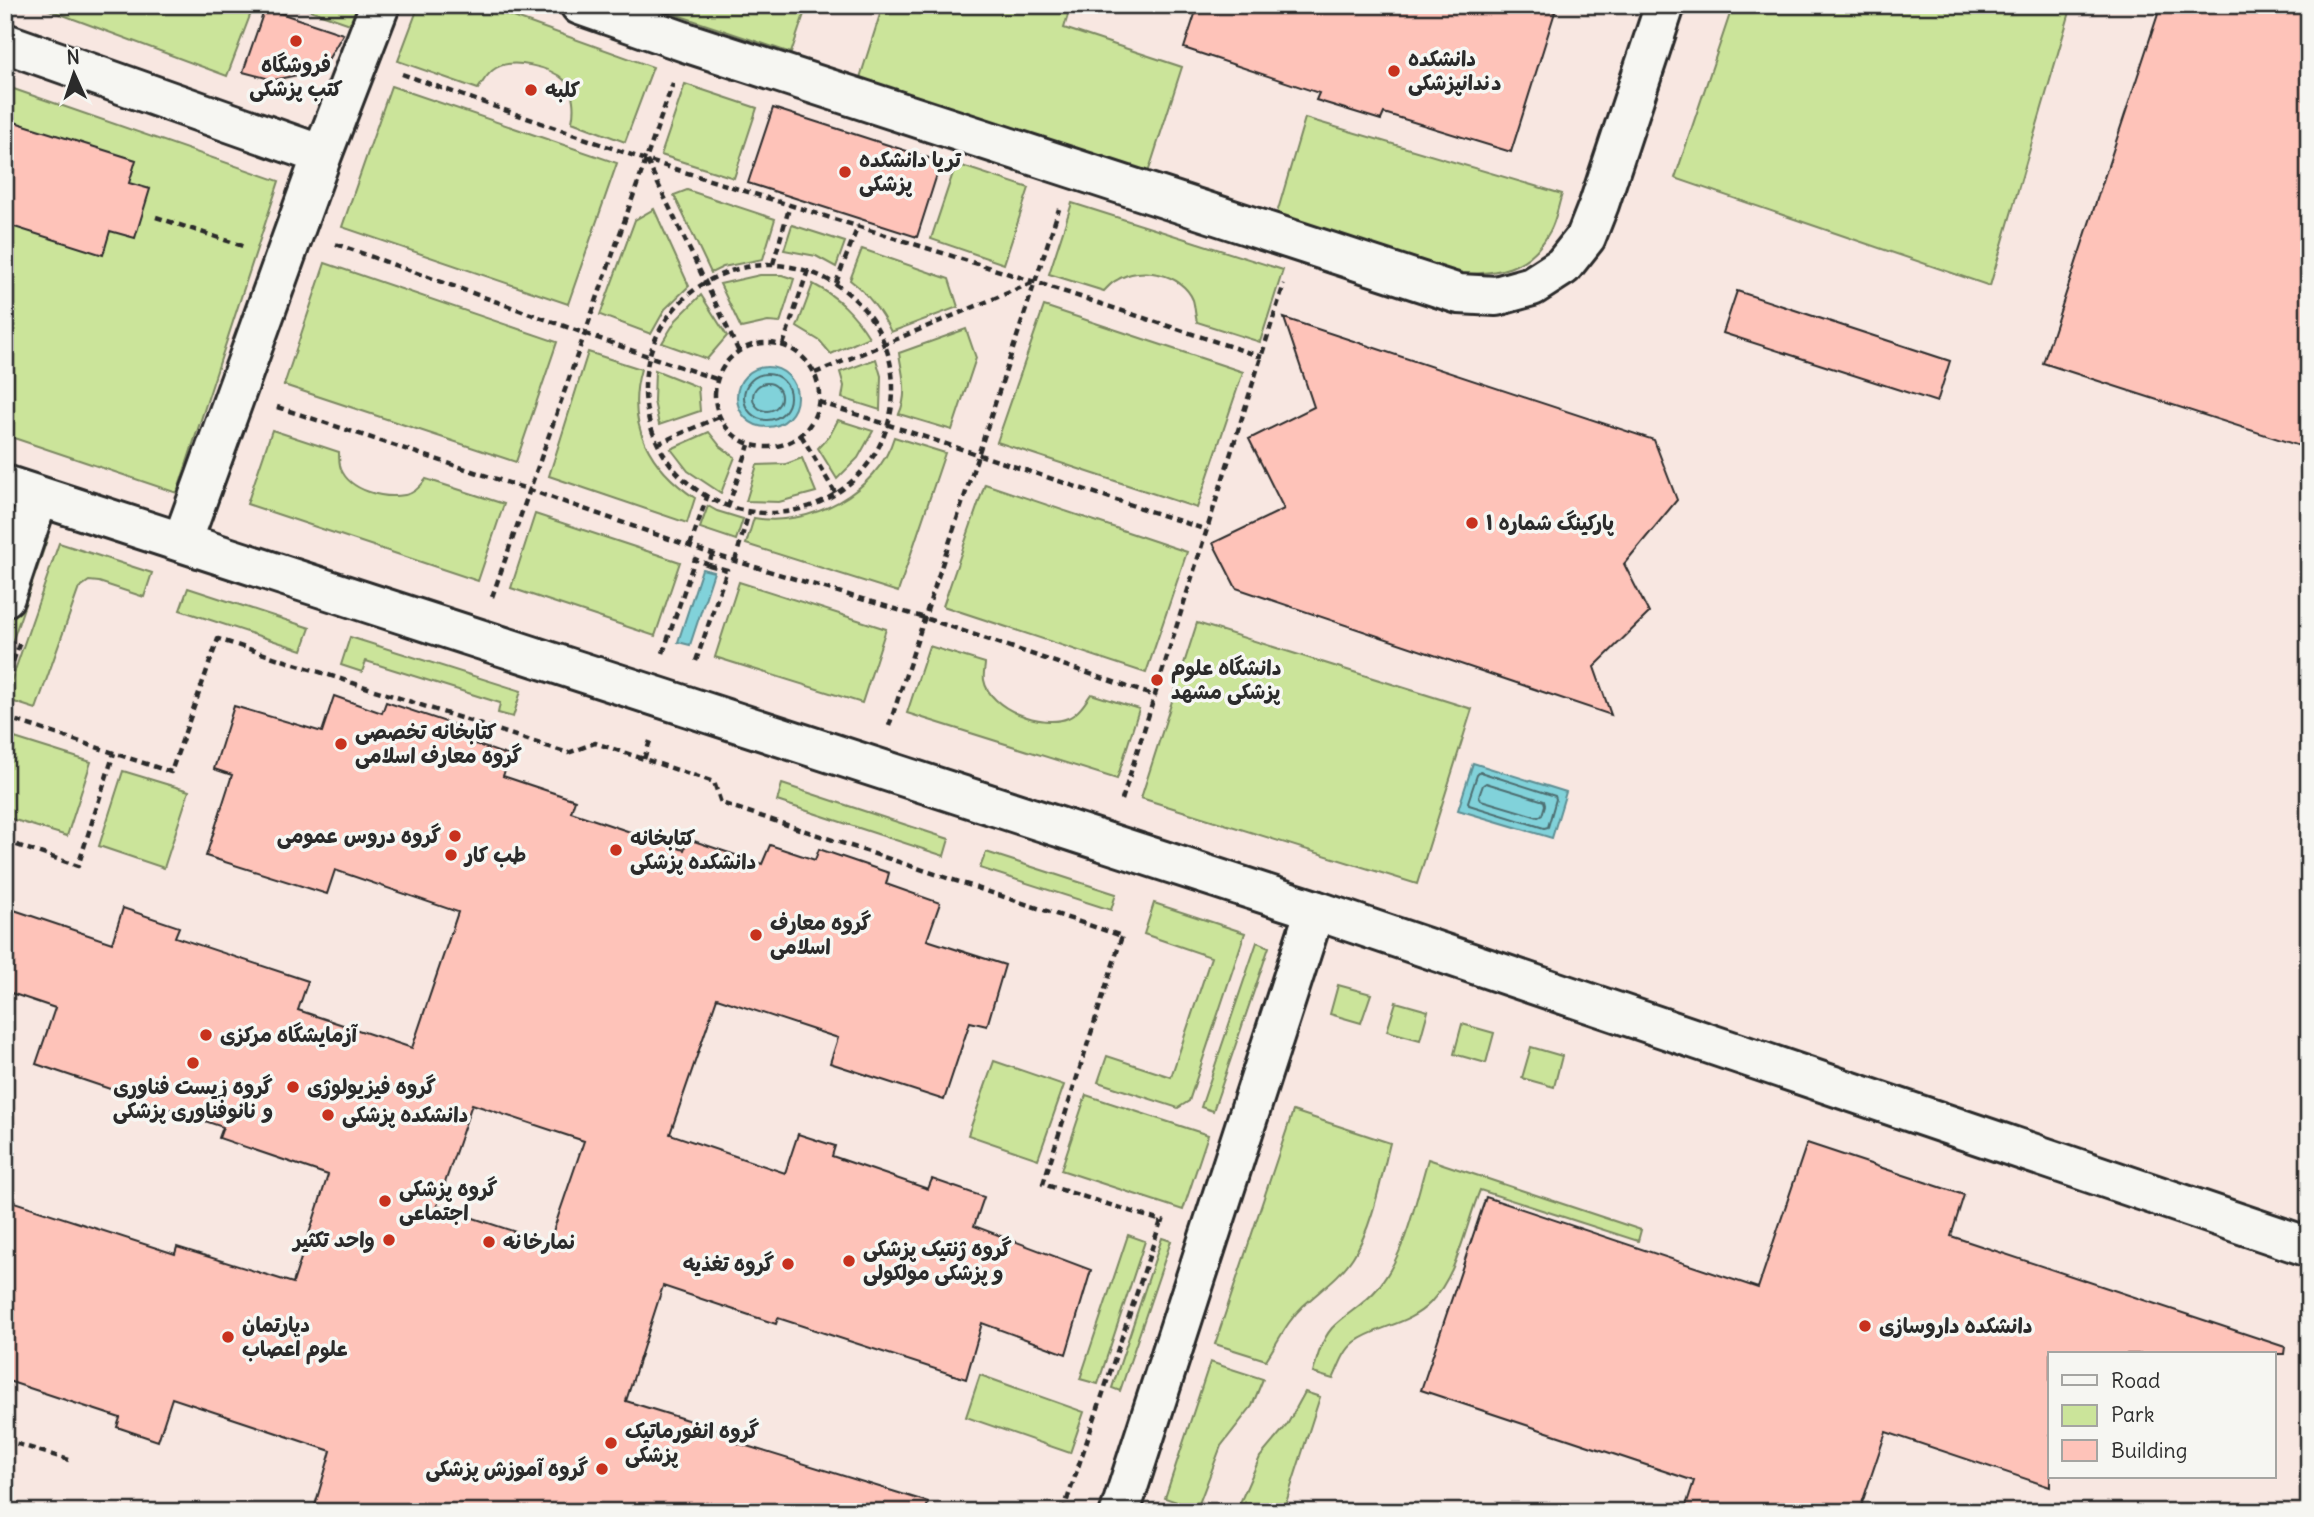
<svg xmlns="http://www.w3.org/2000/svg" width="2314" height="1517" viewBox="0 0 2314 1517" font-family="Delius,'Playpen Sans Arabic',sans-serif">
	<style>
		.built { fill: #f8e7e1; fill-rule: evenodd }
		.green { fill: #cbe49a; stroke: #7b8862; stroke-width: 2 }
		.water { fill: #81d2da; stroke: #5f8f94; stroke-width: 2 }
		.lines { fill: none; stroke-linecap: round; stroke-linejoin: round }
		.shore { stroke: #4d6e71; stroke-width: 2 }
		.building { fill: #fec3b9; stroke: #2b2b2b; stroke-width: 2; fill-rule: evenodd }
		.minor-casing { stroke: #2b2b2b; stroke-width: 44 }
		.path { stroke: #2b2b2b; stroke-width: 4.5; stroke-dasharray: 7 5; stroke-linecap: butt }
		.minor { stroke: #f6f6f2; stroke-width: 38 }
		.poi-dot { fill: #c8321e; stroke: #f6f6f2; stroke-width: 2.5 }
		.labels { text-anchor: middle; stroke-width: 7; stroke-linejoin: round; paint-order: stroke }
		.poi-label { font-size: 21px; font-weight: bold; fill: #2b2b2b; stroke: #f6f6f2; text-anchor: start }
	</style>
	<rect width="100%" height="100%" fill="#f6f6f2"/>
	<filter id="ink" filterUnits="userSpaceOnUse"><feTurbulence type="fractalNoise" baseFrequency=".0143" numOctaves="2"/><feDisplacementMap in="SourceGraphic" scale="14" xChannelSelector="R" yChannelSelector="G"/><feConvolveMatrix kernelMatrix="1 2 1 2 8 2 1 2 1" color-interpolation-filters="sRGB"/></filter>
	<g filter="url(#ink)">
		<path class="built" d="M5,5H2309V1512H5ZM2050,1354H2274V1477H2050Z"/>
		<path class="green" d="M36,5H254L227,76Z
			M295,5H361L353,25Z
			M419,5H480L653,67L625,142L572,122C575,109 574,91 564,80C551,67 512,58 496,68C487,73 483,82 478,89L398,61Z
			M663,5H807L791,53L662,10Z
			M883,5H1071L1064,28L1182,67L1147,176L858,84Z
			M1733,5H2072L1990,286L1675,178Z
			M685,84L757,108L734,178L661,155Z
			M5,86L279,181L177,493L5,435Z
			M391,86L617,163L568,304L342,227Z
			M1305,118L1562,194C1558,206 1556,220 1550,231C1530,270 1495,275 1456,274L1275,220Z
			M956,164L1029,188L1004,264L931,239Z
			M687,190L775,219L763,259L723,267L711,273L674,195Z
			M1072,203L1283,270L1260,342L1197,322C1195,315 1195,307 1193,300C1182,273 1140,265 1117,280C1112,282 1108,287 1104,291L1049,274Z
			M654,209L689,286L665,309L651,334L600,315L635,220Z
			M792,225L845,242L836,267L816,256L784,250Z
			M862,249L949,279L958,307L891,332C881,311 869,295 850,280Z
			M325,263L557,342L516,462L284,385Z
			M760,275H782L794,279L780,323L768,322L741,328L720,284Z
			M813,284C838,297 854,313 869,337L831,354L820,341L797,327Z
			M701,295L727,336L707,359L662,343L676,320Z
			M1044,306L1243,372L1197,508L997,442Z
			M966,329L976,358L952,430L899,414C909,392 902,375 899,353Z
			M588,352L641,369C625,425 650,468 695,498L687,523L549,476Z
			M876,359L881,376L880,410L842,398L844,386L840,372Z
			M655,370L698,387L700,411L659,425L654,401Z
			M838,420L873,431L858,458L837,479L818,448L830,435Z
			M272,430L339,452C339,457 339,464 341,469C350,491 384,499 405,495C414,494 421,486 426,479L504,504L478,581L247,504Z
			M709,432L720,446L735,457L721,493L688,471L671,449Z
			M894,437L945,453L898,592L746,544L754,518C809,528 878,492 894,437Z
			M802,458L816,492L779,502L746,501L757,465L786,464Z
			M985,484L1187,552L1146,673L943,606Z
			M708,506L717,511L743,519L736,540L700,528Z
			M535,514L680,562L655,636L511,588Z
			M39,534L48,537L5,663V632Z
			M59,543L152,573L144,597L99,582L89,581L79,588L36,709L5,699Z
			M739,582L886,629L862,703L715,657Z
			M188,588L310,628L302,650L180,610Z
			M1197,623L1472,709L1417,884L1141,798Z
			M350,637L521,691L513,717L498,713L500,703L366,661L362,672L341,665Z
			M929,646L985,663C985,668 983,675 984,680C989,709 1043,729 1068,718C1078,714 1085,703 1091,694L1139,709L1117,779L907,713Z
			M5,735L91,762L67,836L5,817Z
			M123,771L189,791L164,868L99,846Z
			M782,784L949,839L944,856L777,801Z
			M986,852L1116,894L1111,910L980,868Z
			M1154,903L1245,933L1189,1101L1178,1108L1098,1082L1107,1056L1171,1077L1211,957L1144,934Z
			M1257,942L1269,947L1213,1111L1201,1107Z
			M1338,985L1371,994L1361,1023L1330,1014Z
			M1396,1002L1428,1011L1420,1040L1387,1031Z
			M1462,1024L1494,1033L1486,1063L1454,1054Z
			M1531,1047L1562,1056L1554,1087L1522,1078Z
			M994,1061L1064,1085L1038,1159L968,1135Z
			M1086,1095L1208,1135L1183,1210L1061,1170Z
			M1293,1111L1390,1143C1381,1178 1373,1226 1353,1257C1340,1277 1320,1290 1303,1306C1287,1321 1278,1342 1266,1360L1215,1344Z
			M1428,1159L1641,1230L1638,1241L1480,1190C1465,1227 1458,1274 1430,1303C1409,1325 1377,1326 1355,1342C1343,1351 1339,1367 1333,1379L1313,1373C1317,1358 1321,1341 1332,1328C1345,1314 1364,1305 1377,1289C1406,1254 1415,1202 1428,1159Z
			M1128,1235L1145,1241L1098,1384L1080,1379Z
			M1162,1238L1171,1241L1120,1391L1112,1388Z
			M1210,1362L1263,1379L1252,1406L1221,1446L1197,1509L1165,1498Z
			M980,1375L1084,1412L1070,1453L966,1417Z
			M1305,1392L1320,1397L1283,1512H1236L1260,1457L1287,1425Z"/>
		<path class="water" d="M737 397a30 30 0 1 1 60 0a30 30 0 1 1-60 0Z
			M702,569L714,572L690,645L678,642Z
			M1473,763L1566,792L1552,838L1458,810Z"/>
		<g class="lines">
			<path class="shore" d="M744 397a23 23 0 1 1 46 0a23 23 0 1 1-46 0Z
				M753 397a14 14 0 1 1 28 0a14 14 0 1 1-28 0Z
				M1480,772L1555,796L1556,799L1548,827L1544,828L1469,805L1468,802L1477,775Z
				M1486,783L1544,801L1545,805L1542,815L1538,817L1481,800L1479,796L1483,785Z"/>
		</g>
		<path class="building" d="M1198,5H1533L1555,12L1511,152L1384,113L1381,120L1316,100L1319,93L1184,48Z
			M2161,5H2309V449L2043,363Z
			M265,8L343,34L326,63L311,72L274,80L243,72Z
			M773,108L941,162L917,237L748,183Z
			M5,119L136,160L129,183L150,189L135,238L110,231L103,255L5,224Z
			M1737,291L1950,361L1937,402L1723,333Z
			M1284,318L1654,440L1677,500L1624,564L1649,613L1594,667L1611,715L1236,588L1213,543L1284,509L1249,439L1314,407Z
			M334,696L382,713L386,702L461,727L457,738L510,756L503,776L575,800L571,812L684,850L688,839L762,864L770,845L815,860L819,849L889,873L886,884L940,903L927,940L1005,965L987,1026L970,1022L944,1100L830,1063L838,1038L717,998L670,1134L785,1173L798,1134L835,1146L832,1156L928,1189L932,1179L984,1197L974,1226L1091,1270L1066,1354L982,1323L966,1379L778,1318L776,1324L663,1286L626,1401L739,1436L737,1443L928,1502L926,1512H313L331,1451L172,1398L158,1441L117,1427L120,1418L5,1380V1199L175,1254L177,1247L293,1283L328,1175L219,1138L223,1127L36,1064L55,1008L5,991V907L112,943L123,908L179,927L175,937L308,981L298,1010L412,1048L458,912L335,870L327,894L206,856L232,775L214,769L234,706L322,732ZM472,1104L584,1141L549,1243L437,1206Z
			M1807,1143L1964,1195L1951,1236L2285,1347L2284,1354H2050V1487L1886,1432L1859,1512H1684L1694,1481L1421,1390L1486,1197L1758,1288Z"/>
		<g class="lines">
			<g class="minor-casing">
				<path id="minor" d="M580,5L688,43L1459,294L1496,296L1532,286L1563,266L1586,237L1599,204L1665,5
					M5,43L322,155L380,5
					M5,485L1315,910L1120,1512
					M182,542L322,155
					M5,597L39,496
					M1315,910L2309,1247"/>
			</g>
			<path class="path" d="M402,74L646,160L1035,282L1262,357
				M647,161L738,350
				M156,217L243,246
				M336,244L642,354L716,379
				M773,264L790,205
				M645 389a124 124 0 1 1 248 0a124 124 0 1 1-248 0Z
				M836,283L858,226
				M715 395a52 52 0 1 1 104 0a52 52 0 1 1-104 0Z
				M783,345L808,270
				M815,373L1034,282
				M819,402L1207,530
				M277,407L530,490L712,554L925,618L1155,696
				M801,435L836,494
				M657,444L719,417
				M728,507L749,445
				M690,546L707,497
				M735,561L749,512
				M492,597L673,83
				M663,653L695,559L709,565L712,554
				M696,661L727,570L709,565
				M5,684L21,639
				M5,717L171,772L218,639L568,753L595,743L714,782L721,803L1122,936L1043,1184L1165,1222
				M889,726L1059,209
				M644,759L650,741
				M1122,800L1284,284
				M5,841L78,866L114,753
				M5,1440L69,1460
				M1063,1512L1161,1221"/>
			<use href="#minor" class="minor"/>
		</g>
	</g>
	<g class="poi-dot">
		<circle cx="296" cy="41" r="7"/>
		<circle cx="1394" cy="71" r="7"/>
		<circle cx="531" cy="90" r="7"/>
		<circle cx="845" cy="172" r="7"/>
		<circle cx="1472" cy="523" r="7"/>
		<circle cx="1157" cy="680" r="7"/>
		<circle cx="341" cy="744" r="7"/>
		<circle cx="455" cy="836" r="7"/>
		<circle cx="616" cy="850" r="7"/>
		<circle cx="451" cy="855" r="7"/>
		<circle cx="756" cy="935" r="7"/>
		<circle cx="206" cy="1035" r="7"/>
		<circle cx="193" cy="1063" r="7"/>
		<circle cx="293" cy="1087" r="7"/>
		<circle cx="328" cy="1115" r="7"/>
		<circle cx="385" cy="1201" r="7"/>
		<circle cx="389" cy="1240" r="7"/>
		<circle cx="489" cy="1242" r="7"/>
		<circle cx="849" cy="1261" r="7"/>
		<circle cx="788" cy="1264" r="7"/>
		<circle cx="1865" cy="1326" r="7"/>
		<circle cx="228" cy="1337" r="7"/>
		<circle cx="611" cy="1443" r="7"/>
		<circle cx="602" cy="1469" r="7"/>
	</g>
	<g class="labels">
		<g class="poi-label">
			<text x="1408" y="66">دانشکده<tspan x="1408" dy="24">دندانپزشکی</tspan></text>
			<text x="296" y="72" text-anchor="middle">فروشگاه<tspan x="296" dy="24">کتب پزشکی</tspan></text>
			<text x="545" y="97">کلبه</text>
			<text x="859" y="167">تریا دانشکده<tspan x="859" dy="24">پزشکی</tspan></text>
			<text x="1486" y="530">پارکینگ شماره ۱</text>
			<text x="1171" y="675">دانشگاه علوم<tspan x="1171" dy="24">پزشکی مشهد</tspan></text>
			<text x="355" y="739">کتابخانه تخصصی<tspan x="355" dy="24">گروه معارف اسلامی</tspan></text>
			<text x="441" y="843" text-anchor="end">گروه دروس عمومی</text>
			<text x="630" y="845">کتابخانه<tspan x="630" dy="24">دانشکده پزشکی</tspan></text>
			<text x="465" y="862">طب کار</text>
			<text x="770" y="930">گروه معارف<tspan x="770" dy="24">اسلامی</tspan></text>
			<text x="220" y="1042">آزمایشگاه مرکزی</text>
			<text x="193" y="1094" text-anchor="middle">گروه زیست فناوری<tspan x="193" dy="24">و نانوفناوری پزشکی</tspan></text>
			<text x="307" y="1094">گروه فیزیولوژی</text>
			<text x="342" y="1122">دانشکده پزشکی</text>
			<text x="399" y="1196">گروه پزشکی<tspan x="399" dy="24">اجتماعی</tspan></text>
			<text x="375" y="1247" text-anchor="end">واحد تکثیر</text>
			<text x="503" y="1249">نمارخانه</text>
			<text x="863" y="1256">گروه ژنتیک پزشکی<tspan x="863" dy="24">و پزشکی مولکولی</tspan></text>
			<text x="774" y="1271" text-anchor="end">گروه تغذیه</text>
			<text x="242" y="1332">دپارتمان<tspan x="242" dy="24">علوم اعصاب</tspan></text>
			<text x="1879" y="1333">دانشکده داروسازی</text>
			<text x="625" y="1438">گروه انفورماتیک<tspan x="625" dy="24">پزشکی</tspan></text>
			<text x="588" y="1476" text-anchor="end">گروه آموزش پزشکی</text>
		</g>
	</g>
	<rect width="2314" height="1517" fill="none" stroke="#f6f6f2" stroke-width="28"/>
	<rect x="14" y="14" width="2286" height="1489" fill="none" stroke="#2b2b2b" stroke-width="2.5" filter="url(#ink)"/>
	<rect x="2048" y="1352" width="228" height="126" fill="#f6f6f2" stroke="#a5a5a2" stroke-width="2"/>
	<rect x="2062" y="1375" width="35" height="10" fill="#f6f6f2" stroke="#a5a5a2" stroke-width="2"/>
	<text x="2111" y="1388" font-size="21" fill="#2b2b2b">Road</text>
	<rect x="2062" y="1405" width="35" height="21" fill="#cbe49a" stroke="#a5a5a2" stroke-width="2"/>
	<text x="2111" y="1422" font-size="21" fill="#2b2b2b">Park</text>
	<rect x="2062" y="1440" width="35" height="21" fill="#fec3b9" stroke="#a5a5a2" stroke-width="2"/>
	<text x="2111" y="1458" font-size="21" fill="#2b2b2b">Building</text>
	<g transform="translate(74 74) rotate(357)" stroke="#f6f6f2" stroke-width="5" paint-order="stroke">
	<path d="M0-5L12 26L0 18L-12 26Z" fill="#2b2b2b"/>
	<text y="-10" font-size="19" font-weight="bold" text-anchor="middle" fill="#2b2b2b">N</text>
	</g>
</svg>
